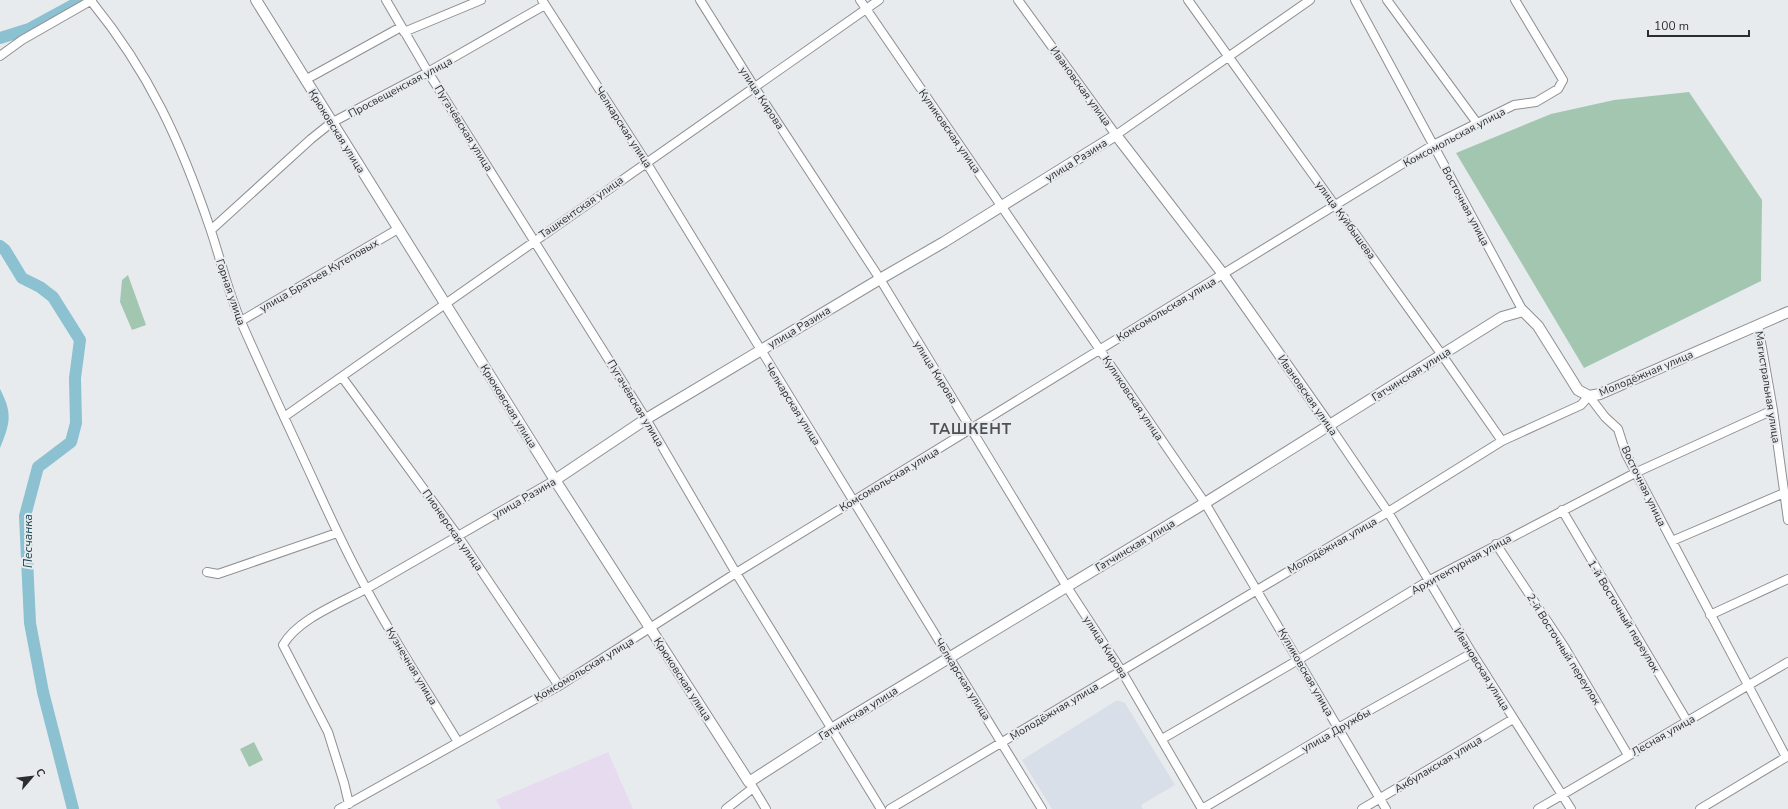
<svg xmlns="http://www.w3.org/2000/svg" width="1788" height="809" viewBox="0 0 1788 809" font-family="'Nunito Sans',sans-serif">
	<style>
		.built { fill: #d9dfe9 }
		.industrial { fill: #e7dbf0 }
		.green { fill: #a3c6b1 }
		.water { fill: #8bc1d1 }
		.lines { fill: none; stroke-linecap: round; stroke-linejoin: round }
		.river { stroke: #8bc1d1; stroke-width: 12 }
		.minor-casing { stroke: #8d8f93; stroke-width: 10 }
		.tertiary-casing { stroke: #8d8f93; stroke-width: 12 }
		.minor { stroke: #fff; stroke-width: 8 }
		.tertiary { stroke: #fff; stroke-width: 10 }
		.labels { text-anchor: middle; stroke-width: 4; stroke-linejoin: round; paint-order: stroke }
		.street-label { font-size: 11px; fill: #2c2d2e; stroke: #e8ebee }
		.water-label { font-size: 12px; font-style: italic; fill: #0b3d49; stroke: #e8ebee }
		.district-label { font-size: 15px; font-weight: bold; letter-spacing: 1px; fill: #4e5053; stroke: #e8ebee }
	</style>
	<rect width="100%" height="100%" fill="#e8ebee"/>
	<path class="built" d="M1117,700L1125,703L1175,785L1141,805L1143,809H1052L1022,760Z"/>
	<path class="industrial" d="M608,752L633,809H501L496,800Z"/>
	<path class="green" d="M1689,92L1762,200L1761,281L1584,368L1456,153L1551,114L1614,100Z
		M128,275L146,325L132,330L120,302L122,280Z
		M254,742L263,760L249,767L240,749Z"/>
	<path class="water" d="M0,389C13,414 10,423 0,448Z"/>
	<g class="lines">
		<path class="river" d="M0,38L29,29L75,4L78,0
			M0,246L5,250L22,278L40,287L53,297L80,340L75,378L76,423L71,442L38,467L25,516L30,623L43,692L73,809"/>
		<g class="minor-casing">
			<path id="minor" d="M386,0L428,72L646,419L736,573L881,809
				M542,0L646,162L1042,809
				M700,0L755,88L880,279L1067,587L1121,670L1202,809
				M860,0L1205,503L1386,809
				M1018,0L1116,135L1310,0
				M1188,0L1442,355L1502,441
				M1355,0L1523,311
				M1387,0L1477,123
				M91,1C149,72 181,142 210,228C221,260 228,293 242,324C262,369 283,415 304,460C324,503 343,547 366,588C394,641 427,691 458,742
				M404,32L481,0
				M0,56L22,40L92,0
				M305,80L401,27
				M211,230L311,139L331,123L428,72L545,5
				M241,321L398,229
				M1758,325L1773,410L1788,520
				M342,377L458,536L559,686
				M284,417L879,0
				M1329,425L1388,512L1472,653L1571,809
				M1562,510L1687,721
				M1672,541L1784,493
				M1496,544L1565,648L1628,755
				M207,572L218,574L337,533
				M1710,615L1788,579
				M1162,739L1298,660L1428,581L1637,472L1773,410
				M751,784L766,809
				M349,804L344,783L328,732L283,645C299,617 346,601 373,585C434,550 494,515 555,480
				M339,809L559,686L736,573L1433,145L1514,105L1536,102L1558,89L1563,80L1515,0
				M726,809L753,788
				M890,809L1388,512L1502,441L1581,405L1589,396L1605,417L1618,429L1626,454L1786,757
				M1202,809L1338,728L1472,653
				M1362,809L1513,719
				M1538,809L1788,662
				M1700,809L1788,756"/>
		</g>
		<g class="tertiary-casing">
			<path id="tertiary" d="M256,0L555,480L749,782L833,728L1205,503L1502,317L1523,311L1538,326L1578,390L1589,396L1600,394L1788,312
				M555,480L646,419L880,279L944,242L1116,135L1223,274L1329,425"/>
		</g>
		<use href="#minor" class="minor"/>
		<use href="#tertiary" class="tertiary"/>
	</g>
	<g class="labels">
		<g class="street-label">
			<text transform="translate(1081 86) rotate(54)" y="4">Ивановская улица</text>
			<text transform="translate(400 87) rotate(-28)" y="4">Просвещенская улица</text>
			<text transform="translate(762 98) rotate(57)" y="4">улица Кирова</text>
			<text transform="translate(624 127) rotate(57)" y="4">Челкарская улица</text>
			<text transform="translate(464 128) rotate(58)" y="4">Пугачёвская улица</text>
			<text transform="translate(337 131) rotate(58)" y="4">Крюковская улица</text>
			<text transform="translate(950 131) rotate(55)" y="4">Куликовская улица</text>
			<text transform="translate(1454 137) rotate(-28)" y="4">Комсомольская улица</text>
			<text transform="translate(1076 160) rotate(-32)" y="4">улица Разина</text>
			<text transform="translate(1466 206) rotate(62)" y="4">Восточная улица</text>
			<text transform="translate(581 207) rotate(-35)" y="4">Ташкентская улица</text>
			<text transform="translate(1346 220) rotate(54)" y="4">улица Куйбышева</text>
			<text transform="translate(319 275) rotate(-30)" y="4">улица Братьев Кутеповых</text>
			<text transform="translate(231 292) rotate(71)" y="4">Горная улица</text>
			<text transform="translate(1166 309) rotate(-31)" y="4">Комсомольская улица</text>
			<text transform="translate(799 327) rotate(-31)" y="4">улица Разина</text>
			<text transform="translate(936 372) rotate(58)" y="4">улица Кирова</text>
			<text transform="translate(1646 373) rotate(-23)" y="4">Молодёжная улица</text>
			<text transform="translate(1411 374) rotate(-32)" y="4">Гатчинская улица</text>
			<text transform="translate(1768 387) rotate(81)" y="4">Магистральная улица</text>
			<text transform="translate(1308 395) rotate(55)" y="4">Ивановская улица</text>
			<text transform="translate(1133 398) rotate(56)" y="4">Куликовская улица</text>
			<text transform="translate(636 403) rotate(59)" y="4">Пугачёвская улица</text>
			<text transform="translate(793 404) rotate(58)" y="4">Челкарская улица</text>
			<text transform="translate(509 406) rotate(58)" y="4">Крюковская улица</text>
			<text transform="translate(889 479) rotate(-31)" y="4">Комсомольская улица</text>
			<text transform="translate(1644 486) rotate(64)" y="4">Восточная улица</text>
			<text transform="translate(524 498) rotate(-30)" y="4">улица Разина</text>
			<text transform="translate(453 530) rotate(55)" y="4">Пионерская улица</text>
			<text transform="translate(1135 545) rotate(-31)" y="4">Гатчинская улица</text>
			<text transform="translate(1332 545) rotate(-30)" y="4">Молодёжная улица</text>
			<text transform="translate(1461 564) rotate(-29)" y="4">Архитектурная улица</text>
			<text transform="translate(1624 616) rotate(59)" y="4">1-й Восточный переулок</text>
			<text transform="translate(1106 647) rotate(57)" y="4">улица Кирова</text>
			<text transform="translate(1564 649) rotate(58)" y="4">2-й Восточный переулок</text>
			<text transform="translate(412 666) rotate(59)" y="4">Кузнечная улица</text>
			<text transform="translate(584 669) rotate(-31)" y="4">Комсомольская улица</text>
			<text transform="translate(1482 669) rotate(58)" y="4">Ивановская улица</text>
			<text transform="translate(1306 672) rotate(60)" y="4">Куликовская улица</text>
			<text transform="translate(683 679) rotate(57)" y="4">Крюковская улица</text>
			<text transform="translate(963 679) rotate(58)" y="4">Челкарская улица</text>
			<text transform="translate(1054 711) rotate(-31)" y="4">Молодёжная улица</text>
			<text transform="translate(858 713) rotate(-32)" y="4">Гатчинская улица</text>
			<text transform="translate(1336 730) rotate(-30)" y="4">улица Дружбы</text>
			<text transform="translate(1663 735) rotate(-30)" y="4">Лесная улица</text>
			<text transform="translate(1438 764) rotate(-31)" y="4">Акбулакская улица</text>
		</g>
		<g class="water-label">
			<text transform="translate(28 541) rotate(-90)" y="4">Песчанка</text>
		</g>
		<g class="district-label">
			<text x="971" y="434">ТАШКЕНТ</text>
		</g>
	</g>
	<g transform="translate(32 777) rotate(62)" stroke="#e8ebee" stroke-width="3" paint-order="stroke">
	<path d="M0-3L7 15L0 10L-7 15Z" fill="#2c2d2e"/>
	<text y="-6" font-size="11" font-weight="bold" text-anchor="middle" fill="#2c2d2e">С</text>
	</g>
	<path d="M1648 30v6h101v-6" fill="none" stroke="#2c2d2e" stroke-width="2"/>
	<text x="1654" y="30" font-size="12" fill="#2c2d2e" stroke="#e8ebee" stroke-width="3" paint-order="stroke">100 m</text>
</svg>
